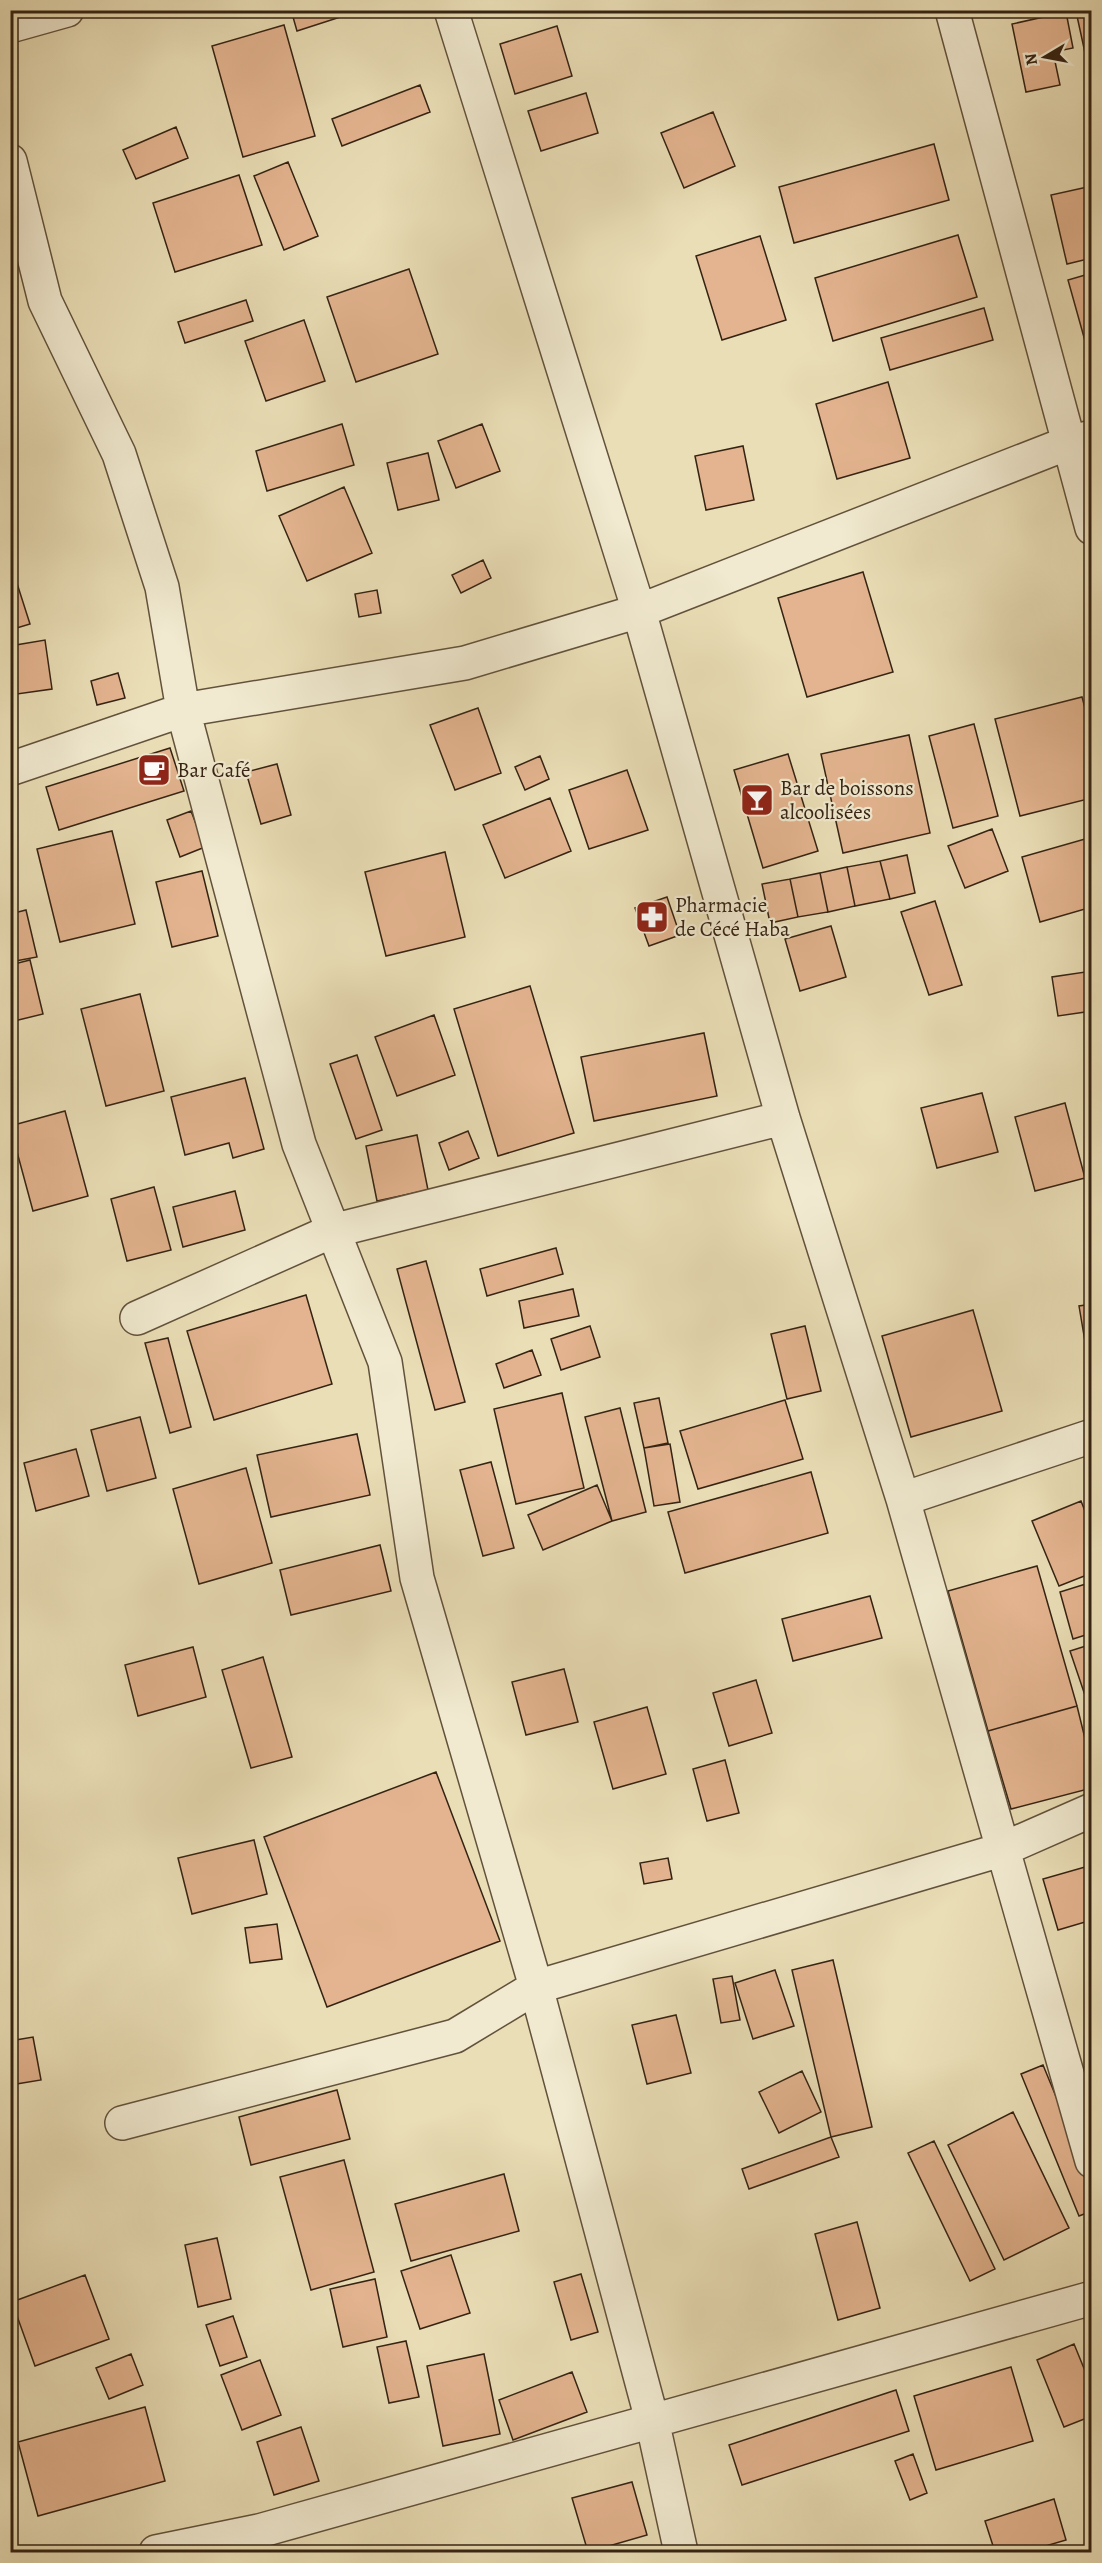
<svg xmlns="http://www.w3.org/2000/svg" width="1102" height="2563" viewBox="0 0 1102 2563" font-family="Alegreya,serif">
	<style>
		.building { fill: #e3b48f; stroke: #352313; stroke-width: 1.5 }
		.lines { fill: none; stroke-linecap: round; stroke-linejoin: round }
		.minor-casing { stroke: #62523c; stroke-width: 36 }
		.minor { stroke: #f1ead0; stroke-width: 33 }
		.labels { text-anchor: middle; stroke-width: 4.5; stroke-linejoin: round; paint-order: stroke }
		.poi-label { font-size: 21px; fill: #352313; stroke: #f1ead0; text-anchor: start }
	</style>
	<rect width="100%" height="100%" fill="#eadeb6"/>
	<filter id="stains"><feTurbulence type="fractalNoise" baseFrequency=".00333" numOctaves="4"/><feColorMatrix values="0 0 0 0 .2 0 0 0 0 .09 0 0 0 0 .02 0 0 0 .5 -.17"/></filter>
	<radialGradient id="worn" r=".72"><stop offset=".6" stop-color="#630" stop-opacity="0"/><stop offset="1" stop-color="#630" stop-opacity=".3"/></radialGradient>
	<path class="building" d="M291,10H362L297,31Z
		M1066,12L1073,48L1053,52L1060,85L1026,92L1012,24Z
		M1092,13V85L1077,16Z
		M284,25L315,136L243,157L212,46Z
		M557,26L572,76L515,94L500,44Z
		M420,85L430,112L342,146L332,119Z
		M586,93L598,133L541,151L528,111Z
		M713,112L735,166L684,188L661,133Z
		M176,127L188,158L136,179L123,150Z
		M934,144L949,200L794,243L779,187Z
		M288,162L318,236L284,250L254,176Z
		M239,175L262,245L175,272L153,203Z
		M1092,186V258L1067,264L1051,195Z
		M958,235L977,297L833,341L815,278Z
		M760,236L786,320L722,340L696,256Z
		M409,269L438,354L356,382L327,297Z
		M1092,273V366L1068,280Z
		M246,300L253,321L185,343L178,322Z
		M984,308L993,340L890,370L881,338Z
		M304,320L325,381L266,401L245,341Z
		M888,382L910,458L837,479L816,404Z
		M342,424L354,465L267,491L256,451Z
		M482,424L500,471L456,488L438,441Z
		M743,446L754,500L706,510L695,456Z
		M428,453L439,500L398,510L387,463Z
		M344,487L372,553L307,581L279,516Z
		M483,560L491,578L461,593L452,575Z
		M863,572L893,672L807,697L778,598Z
		M14,574L30,624L10,630V575Z
		M377,590L381,613L359,617L355,594Z
		M45,640L52,689L10,695V646Z
		M118,673L125,698L97,705L91,681Z
		M1082,697L1092,734V798L1020,816L995,719Z
		M478,708L501,773L455,790L430,725Z
		M974,724L998,816L953,828L929,736Z
		M909,735L930,833L843,853L821,754Z
		M170,748L184,791L59,830L46,787Z
		M788,754L818,851L763,868L734,770Z
		M540,756L549,779L525,790L515,767Z
		M277,764L291,815L261,824L246,772Z
		M627,770L648,830L589,849L569,790Z
		M550,798L571,851L505,878L483,825Z
		M191,811L205,847L180,857L167,820Z
		M992,829L1008,871L965,888L948,846Z
		M112,831L135,924L60,942L37,849Z
		M1092,837V907L1040,922L1022,857Z
		M445,852L465,937L386,956L365,872Z
		M907,855L915,893L890,899L880,861Z
		M880,861L890,899L855,906L847,867Z
		M847,867L855,906L828,912L820,873Z
		M202,871L218,936L172,947L156,882Z
		M820,873L828,912L798,917L790,879Z
		M790,879L798,917L770,923L762,884Z
		M667,897L680,935L649,946L635,908Z
		M935,901L962,985L929,995L901,912Z
		M26,910L37,957L10,962V914Z
		M831,926L846,977L800,991L785,939Z
		M30,960L43,1014L10,1022V965Z
		M1092,971V1011L1058,1016L1052,977Z
		M530,986L574,1133L498,1156L454,1009Z
		M140,994L164,1091L106,1106L81,1009Z
		M434,1015L455,1075L397,1096L375,1037Z
		M704,1033L717,1096L594,1121L581,1057Z
		M357,1055L382,1130L356,1139L330,1064Z
		M245,1078L264,1149L233,1158L229,1143L185,1155L171,1097Z
		M982,1093L998,1152L937,1168L921,1108Z
		M1065,1103L1085,1178L1035,1191L1015,1117Z
		M65,1111L88,1196L33,1211L10,1126Z
		M468,1131L479,1158L449,1170L439,1143Z
		M417,1135L428,1190L377,1201L366,1146Z
		M154,1187L171,1250L127,1261L111,1199Z
		M235,1191L245,1230L183,1247L173,1207Z
		M556,1248L563,1274L487,1296L480,1269Z
		M426,1261L465,1402L435,1410L397,1269Z
		M573,1289L579,1316L524,1328L519,1301Z
		M306,1295L332,1384L214,1420L187,1331Z
		M1092,1304V1377H1091L1079,1306Z
		M973,1310L1002,1411L911,1437L882,1336Z
		M590,1326L600,1357L561,1370L551,1339Z
		M805,1326L821,1391L787,1399L771,1334Z
		M168,1338L191,1427L170,1433L145,1343Z
		M532,1350L541,1375L504,1388L496,1364Z
		M562,1393L584,1488L516,1504L494,1409Z
		M659,1398L668,1443L644,1448L634,1403Z
		M785,1400L803,1459L698,1489L680,1431Z
		M620,1408L646,1512L612,1521L585,1417Z
		M140,1417L156,1478L107,1491L91,1430Z
		M357,1434L370,1495L271,1517L257,1455Z
		M670,1444L680,1502L654,1506L644,1448Z
		M76,1449L89,1496L36,1511L24,1463Z
		M491,1462L514,1548L483,1556L460,1470Z
		M246,1468L272,1563L199,1584L173,1489Z
		M811,1472L828,1533L685,1573L668,1512Z
		M597,1485L612,1521L543,1550L528,1515Z
		M1081,1501L1092,1529V1573L1059,1586L1032,1521Z
		M380,1545L391,1591L291,1615L280,1570Z
		M1037,1566L1077,1706L988,1731L948,1591Z
		M1092,1582V1633L1073,1639L1060,1592Z
		M870,1596L882,1638L793,1661L782,1619Z
		M1092,1644V1716L1070,1651Z
		M193,1647L206,1697L138,1716L125,1665Z
		M263,1657L292,1757L251,1768L222,1670Z
		M564,1669L578,1722L526,1735L512,1682Z
		M756,1680L772,1733L729,1746L713,1693Z
		M1077,1706L1092,1767V1788L1011,1809L988,1731Z
		M647,1707L666,1774L613,1789L594,1722Z
		M725,1760L739,1813L707,1821L693,1769Z
		M436,1772L500,1941L327,2007L264,1837Z
		M254,1840L267,1894L192,1914L178,1858Z
		M668,1858L672,1879L644,1884L640,1863Z
		M1092,1865V1920L1058,1930L1043,1879Z
		M277,1924L282,1959L250,1963L245,1928Z
		M833,1960L872,2127L831,2137L792,1970Z
		M775,1970L794,2026L753,2039L735,1983Z
		M732,1976L740,2020L721,2023L713,1979Z
		M676,2015L691,2073L647,2084L632,2025Z
		M33,2037L41,2080L10,2085V2041Z
		M1043,2065L1092,2184V2211L1079,2216L1021,2074Z
		M802,2071L821,2112L779,2133L759,2092Z
		M337,2090L350,2139L251,2165L239,2117Z
		M1013,2112L1069,2228L1004,2260L948,2145Z
		M831,2137L839,2157L749,2189L742,2169Z
		M934,2141L995,2269L970,2281L908,2153Z
		M344,2160L374,2272L311,2290L280,2177Z
		M504,2174L519,2231L411,2261L395,2204Z
		M857,2222L880,2308L838,2320L815,2234Z
		M217,2238L231,2299L198,2307L185,2245Z
		M451,2255L470,2313L420,2329L401,2271Z
		M581,2274L598,2332L571,2340L554,2282Z
		M85,2275L109,2339L35,2366L12,2302Z
		M375,2279L387,2337L343,2347L330,2289Z
		M233,2316L247,2357L220,2366L206,2325Z
		M406,2341L419,2397L389,2403L377,2347Z
		M1074,2344L1092,2388V2416L1064,2427L1037,2360Z
		M131,2354L143,2385L109,2399L96,2368Z
		M484,2354L500,2434L443,2446L427,2366Z
		M260,2360L281,2415L242,2430L221,2375Z
		M1011,2367L1033,2441L936,2470L914,2396Z
		M572,2372L587,2412L513,2440L499,2400Z
		M896,2390L909,2431L742,2485L729,2445Z
		M145,2407L165,2481L38,2516L18,2442Z
		M301,2427L319,2481L274,2495L257,2442Z
		M913,2454L927,2493L910,2500L895,2461Z
		M632,2482L647,2535L588,2552L572,2498Z
		M1054,2499L1066,2540L1025,2552H995L985,2521Z"/>
	<g class="lines">
		<g class="minor-casing">
			<path id="minor" d="M451,10L639,611L783,1118L903,1499L1092,2161
				M952,10L1092,528
				M10,26L67,10
				M10,161L45,301L119,454L162,587L183,710L299,1144L385,1362L417,1578L536,1987L652,2420L681,2552
				M10,769L183,710L465,663L639,611L1068,443L1092,437
				M137,1318L332,1231L783,1118
				M903,1499L1092,1436
				M122,2123L455,2036L536,1987L1001,1850L1092,1810
				M156,2552L259,2531L1092,2298"/>
		</g>
		<use href="#minor" class="minor"/>
	</g>
	<defs>
		<g id="cafe-square" transform="scale(1.725)"><rect x="-9" y="-9" width="18" height="18" rx="4" fill="#8f2418" stroke="#f1ead0"/><path d="M-5.5-4.5H6V0H3Q3 3.5 0 3.5H-2.5Q-5.5 3.5-5.5 0ZM3-3.2v2h1.7v-2ZM-6 4.5H4V6H-6Z" fill="#fff"/></g>
		<g id="bar-square" transform="scale(1.725)"><rect x="-9" y="-9" width="18" height="18" rx="4" fill="#8f2418" stroke="#f1ead0"/><path d="M-6-5H6L.8 .8V4.5H3.5V6h-7V4.5H-.8V.8Z" fill="#fff"/></g>
		<g id="pharmacy-square" transform="scale(1.725)"><rect x="-9" y="-9" width="18" height="18" rx="4" fill="#8f2418" stroke="#f1ead0"/><path d="M-2-6h4v4h4v4h-4v4h-4v-4h-4v-4h4Z" fill="#fff"/></g>
	</defs>
	<g fill-rule="evenodd">
		<use href="#cafe-square" x="154" y="770"/>
		<use href="#bar-square" x="757" y="800"/>
		<use href="#pharmacy-square" x="652" y="917"/>
	</g>
	<g class="labels">
		<g class="poi-label">
			<text x="177" y="777">Bar Café</text>
			<text x="780" y="795">Bar de boissons<tspan x="780" dy="24">alcoolisées</tspan></text>
			<text x="675" y="912">Pharmacie<tspan x="675" dy="24">de Cécé Haba</tspan></text>
		</g>
	</g>
	<rect width="1102" height="2563" fill="none" stroke="#eadeb6" stroke-width="36"/>
	<rect x="12" y="12" width="1078" height="2539" fill="none" stroke="#352313" stroke-width="3"/>
	<rect x="18" y="18" width="1066" height="2527" fill="none" stroke="#352313" stroke-width="1.5"/>
	<g transform="translate(1045 57) rotate(260)" stroke="#f1ead0" stroke-width="4.5" paint-order="stroke">
	<path d="M0-4.5L10 22L0 15L-10 22Z" fill="#352313"/>
	<text y="-9" font-size="16" font-weight="bold" text-anchor="middle" fill="#352313">N</text>
	</g>
	<rect width="100%" height="100%" filter="url(#stains)"/>
	<rect width="100%" height="100%" fill="url(#worn)"/>
</svg>
